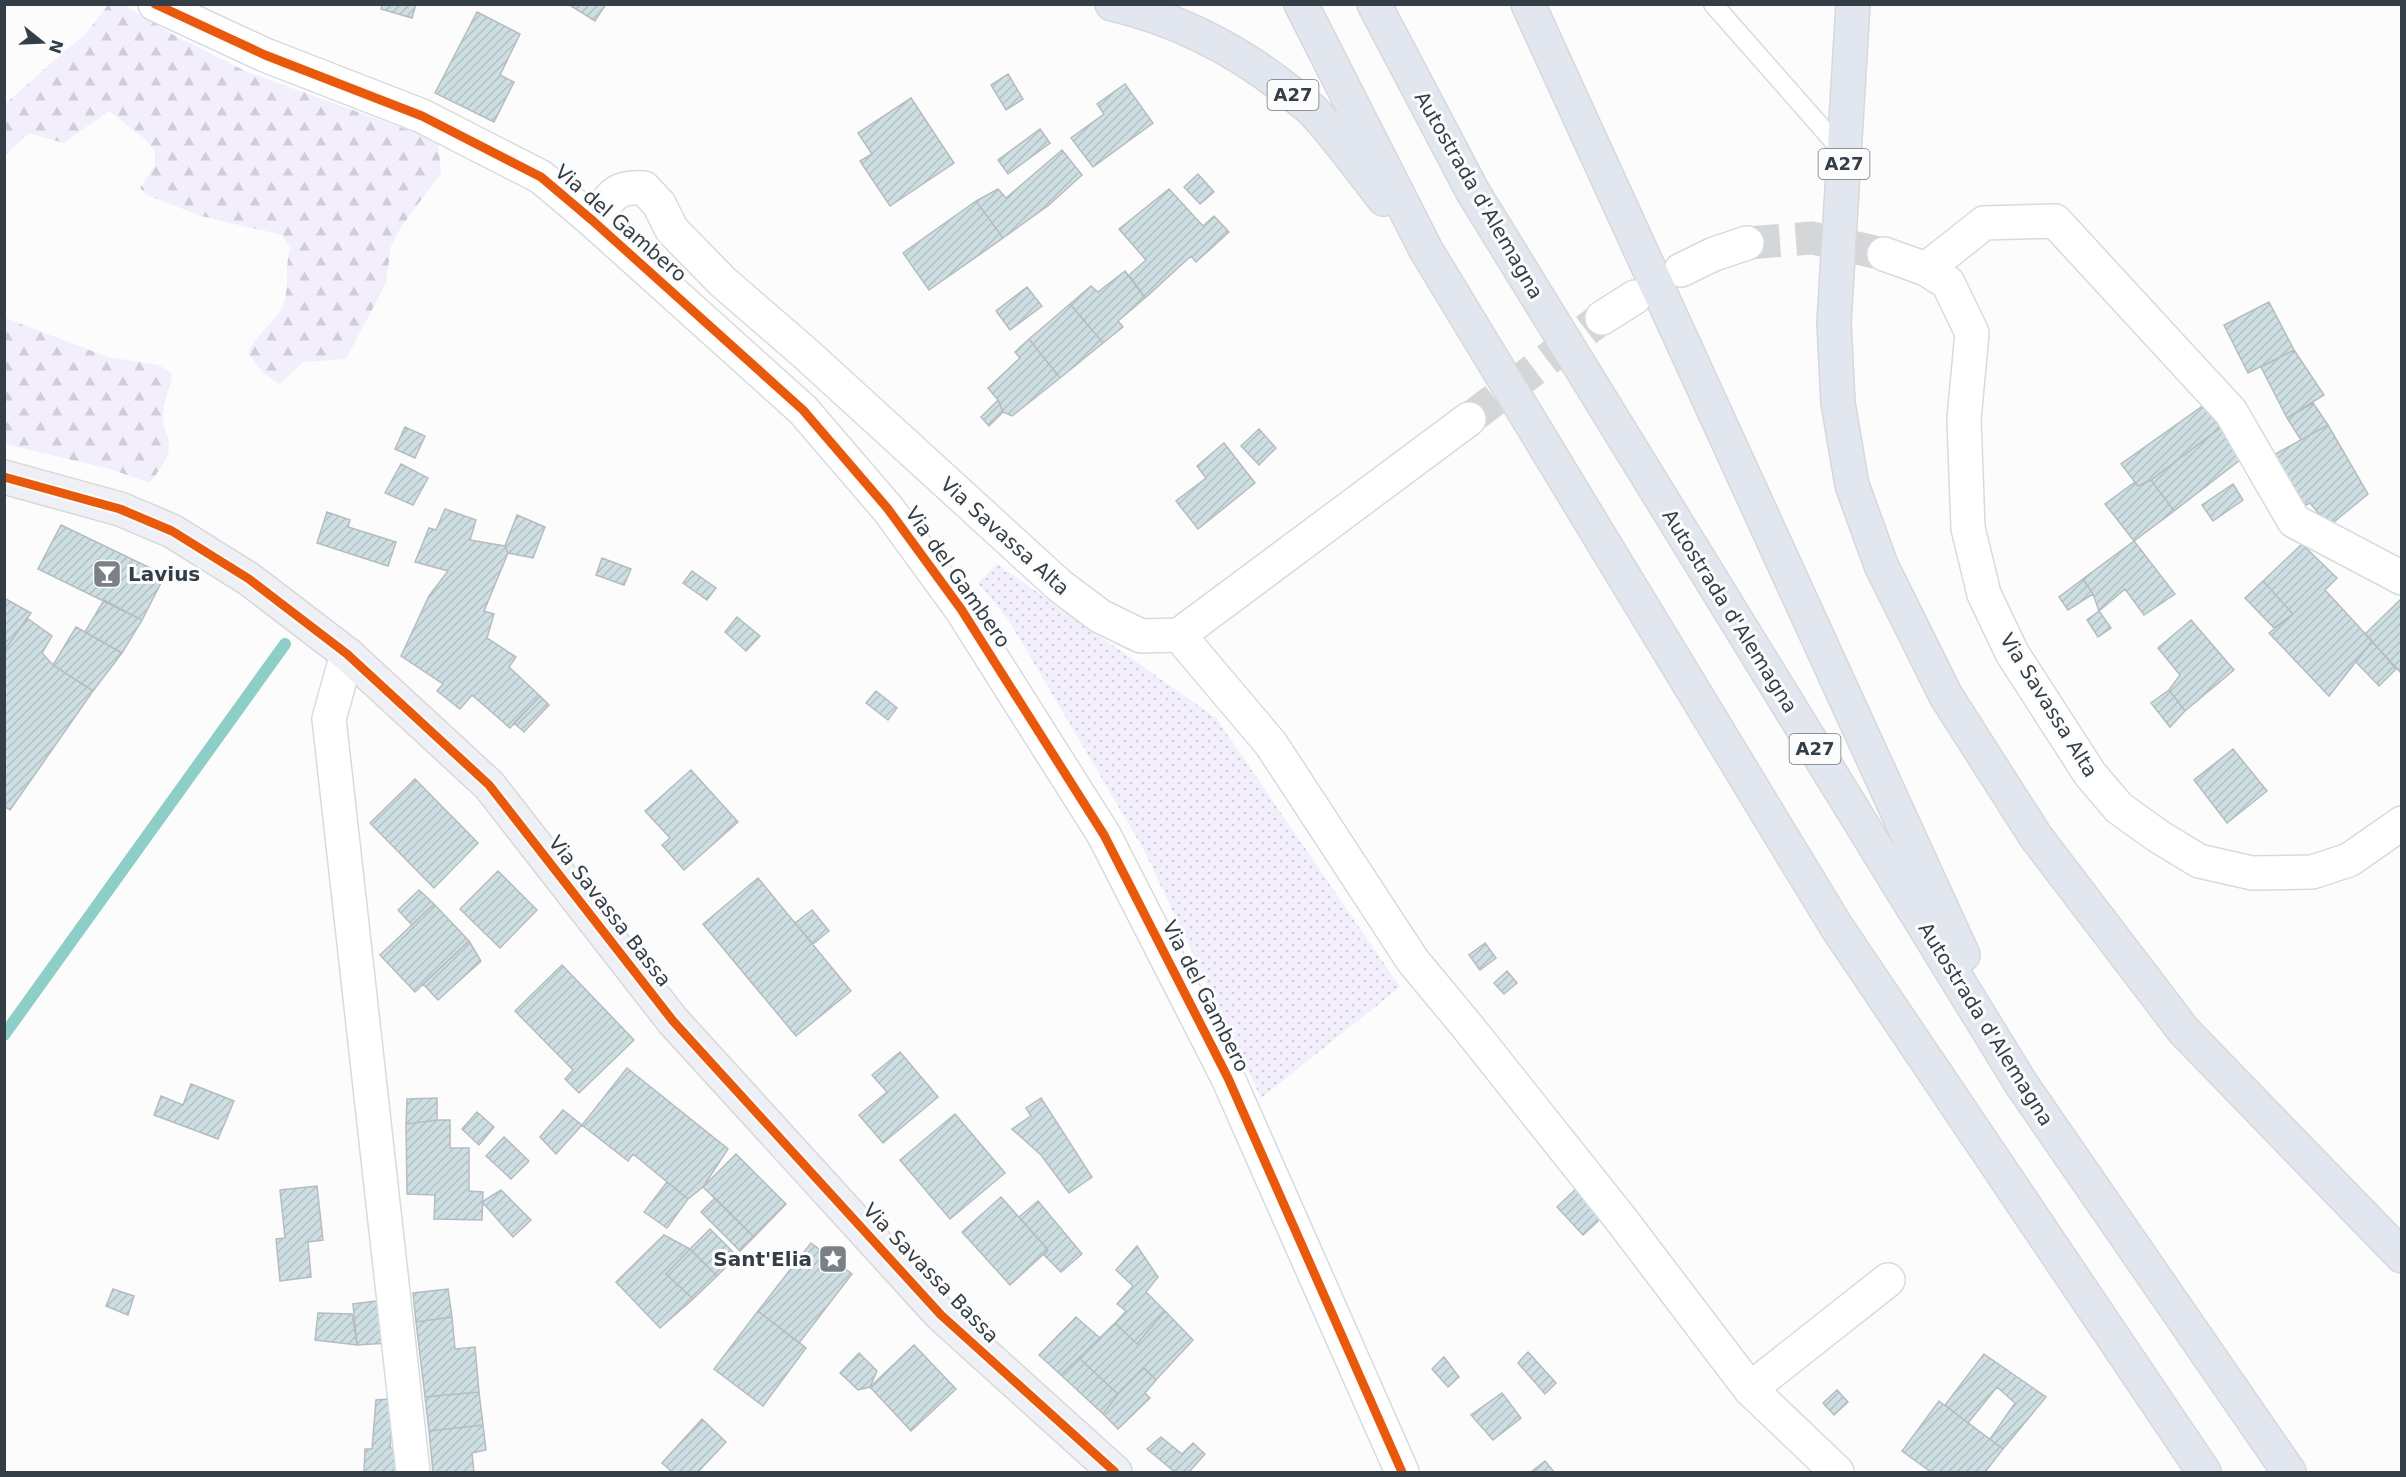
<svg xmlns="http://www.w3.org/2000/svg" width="2406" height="1477" viewBox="0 0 2406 1477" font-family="'DejaVu Sans',sans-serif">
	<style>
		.grass { fill: url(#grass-dots) }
		.forest { fill: url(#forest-firs) }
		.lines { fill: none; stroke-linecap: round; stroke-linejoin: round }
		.stream { stroke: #8dcfc7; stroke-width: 12 }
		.building { fill: url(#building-hatch); stroke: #b6bcbe; stroke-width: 1.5 }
		.street-tunnel { stroke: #d4d6d8; stroke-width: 33; stroke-dasharray: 33 16; stroke-linecap: butt }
		.lane-casing { stroke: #d6dbe0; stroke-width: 21 }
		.street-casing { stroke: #d6dbe0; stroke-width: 36 }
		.primary-casing { stroke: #d6d8d9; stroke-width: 36 }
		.highway-casing { stroke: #d6d8d9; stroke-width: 36 }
		.lane { stroke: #fff; stroke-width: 18 }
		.street { stroke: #fff; stroke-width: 33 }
		.primary { stroke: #eef0f5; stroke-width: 33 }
		.highway { stroke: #e2e6ef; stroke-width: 33 }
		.cycleway-casing { stroke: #fcfcfc; stroke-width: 13 }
		.cycleway { stroke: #e8590c; stroke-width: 9 }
		.labels { text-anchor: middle; stroke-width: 6; stroke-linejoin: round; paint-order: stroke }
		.shield { fill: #fcfcfc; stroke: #70777d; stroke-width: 1.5 }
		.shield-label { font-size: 18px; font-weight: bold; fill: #343e46 }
		.street-label { font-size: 20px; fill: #343e46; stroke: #fcfcfc }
		.poi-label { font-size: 20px; font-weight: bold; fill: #343e46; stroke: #fcfcfc; text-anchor: start }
	</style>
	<defs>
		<pattern id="grass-dots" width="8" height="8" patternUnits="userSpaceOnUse" patternTransform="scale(1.5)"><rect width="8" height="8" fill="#f2eefb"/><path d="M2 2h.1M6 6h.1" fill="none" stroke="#d0cdd8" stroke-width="1.8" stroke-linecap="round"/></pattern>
		<pattern id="forest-firs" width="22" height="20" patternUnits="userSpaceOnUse" patternTransform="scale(1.5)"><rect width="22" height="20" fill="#f2eefb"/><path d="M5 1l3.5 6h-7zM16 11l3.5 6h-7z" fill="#d0cdd8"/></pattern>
		<pattern id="building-hatch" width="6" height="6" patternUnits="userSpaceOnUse" patternTransform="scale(1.5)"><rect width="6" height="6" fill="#cedfe3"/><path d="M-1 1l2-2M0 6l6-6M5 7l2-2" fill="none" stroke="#b2c0c4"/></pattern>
	</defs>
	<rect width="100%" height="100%" fill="#fcfcfc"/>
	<path class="grass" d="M997,564L1216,718L1400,987L1261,1098L1144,850L1008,619L978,583Z"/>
	<path class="forest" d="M108,5H124L172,34L245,71L438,141L441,173L401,227L391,246L386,283L346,359L303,362L279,385L262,371L248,353C256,332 281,320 285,299C289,283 285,265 290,248L282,235L201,216L147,195L140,188L155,165V151L145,139L109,111L64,143L29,133L5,155L4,105L66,50L84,36Z
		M5,318L108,357L158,365L172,373C171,389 162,402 163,418C163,428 169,436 169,446C169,459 157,473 150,483L110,469L5,444Z"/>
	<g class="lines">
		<path class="stream" d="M4,1035L285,644"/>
	</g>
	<path class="building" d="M382,4H416L412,18L381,9Z
		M568,4H606L595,21Z
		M477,12L520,34L500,75L514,82L494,122L435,93Z
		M1008,74L1023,99L1006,110L991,85Z
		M1125,84L1153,123L1093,167L1071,138L1104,114L1097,104Z
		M911,98L954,163L890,206L860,161L872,154L858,133Z
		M1040,129L1050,143L1008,174L998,160Z
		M1062,150L1082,175L1049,205L1003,238L976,201L998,189L1006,198Z
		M1198,174L1214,192L1200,204L1184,187Z
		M1169,189L1203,226L1214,216L1229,232L1196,262L1191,256L1145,298L1129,275L1146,260L1119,229Z
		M976,201L1003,238L929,290L903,253Z
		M1125,271L1145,298L1118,321L1123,327L1103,343L1070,304L1091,286L1098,292Z
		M1027,287L1042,306L1010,330L996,311Z
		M2269,302L2294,350L2248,373L2224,325Z
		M1070,304L1103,343L1060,378L1029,339Z
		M1029,339L1060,378L1012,416L1003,412L998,400L988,388L1020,358L1015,352Z
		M2294,350L2324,395L2287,418L2261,367Z
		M998,400L1003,412L989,426L981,417Z
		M2313,403L2328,425L2301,440L2287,418Z
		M2204,405L2221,427L2151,480L2138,486L2121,464Z
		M2227,423L2249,453L2174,511L2151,480Z
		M2328,425L2368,494L2329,526L2310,503L2300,508L2270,457Z
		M405,427L425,436L415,458L395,449Z
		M1259,429L1276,448L1259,465L1241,446Z
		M1224,443L1255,483L1198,529L1176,501L1206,478L1197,466Z
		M401,464L428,478L413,505L385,493Z
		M2151,480L2174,511L2134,541L2105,504L2135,482L2138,486Z
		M2233,484L2243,500L2213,521L2202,505Z
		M445,509L476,520L470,540L505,546L508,553L484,611L494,614L487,638L516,657L509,667L540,696L510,728L472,695L460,709L437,691L443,684L401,656L429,596L448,571L415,562L429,528L436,530Z
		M327,512L350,520L348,527L396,542L388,566L317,543Z
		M517,515L545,527L533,558L508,553L505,546Z
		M61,525L165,575L142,620L38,569Z
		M2134,541L2175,594L2144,615L2125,589L2099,611L2093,594L2083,579Z
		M2302,544L2337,578L2325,590L2372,641L2329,696L2269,633L2293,614L2263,581Z
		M602,558L631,569L624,585L596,575Z
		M692,571L716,588L707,600L683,583Z
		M2083,579L2093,594L2068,610L2059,597Z
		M2263,581L2293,614L2274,628L2245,598Z
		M4,598L31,613L4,651Z
		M2402,598V674L2365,634Z
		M104,600L142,620L122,653L85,632Z
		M2099,611L2111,628L2098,637L2087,620Z
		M737,617L760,636L746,651L725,632Z
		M27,618L52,636L42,653L53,665L93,691L10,810L4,806V651Z
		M2191,620L2234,670L2185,711L2169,690L2180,675L2158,648Z
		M76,627L122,653L93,691L53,665Z
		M2372,641L2396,669L2379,686L2356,662Z
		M2169,690L2185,711L2170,727L2151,703Z
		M876,691L897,708L888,720L866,703Z
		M540,696L549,705L524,732L514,723Z
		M2233,749L2267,791L2227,823L2194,780Z
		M691,770L738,822L684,870L662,845L670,838L645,811Z
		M415,779L478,843L434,888L370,823Z
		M498,871L537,910L500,948L460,909Z
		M758,878L851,991L796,1036L703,924Z
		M419,890L434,904L412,925L398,910Z
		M434,904L469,941L415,992L380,955Z
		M812,910L829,931L813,944L795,923Z
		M469,941L481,961L438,1000L423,984Z
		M1485,943L1496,958L1480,970L1469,955Z
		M562,965L634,1040L579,1093L565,1079L573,1070L515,1011Z
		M1507,971L1517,983L1504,994L1494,983Z
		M900,1052L938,1097L883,1143L859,1115L887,1092L872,1075Z
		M627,1068L728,1149L703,1187L688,1199L633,1154L628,1161L582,1125Z
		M191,1084L234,1101L218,1139L154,1115L161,1096L183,1105Z
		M437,1098V1120L406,1124L407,1099Z
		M1041,1098L1092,1177L1069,1193L1041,1155L1012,1129L1031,1116L1026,1108Z
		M563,1110L582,1125L556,1154L540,1137Z
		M477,1112L494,1127L479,1145L462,1129Z
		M955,1114L1005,1173L950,1219L900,1160Z
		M437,1120H450V1148H469V1191L483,1192L482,1220L434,1219L435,1195L407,1194L406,1124Z
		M504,1137L529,1161L511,1179L486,1156Z
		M736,1154L786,1204L754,1237L703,1187Z
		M667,1182L688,1199L667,1228L644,1212Z
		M1582,1183L1609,1211L1583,1235L1557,1207Z
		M317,1186L323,1240L308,1242L311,1277L280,1281L276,1239L285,1238L280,1190Z
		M501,1190L531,1220L513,1237L482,1202Z
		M1001,1197L1048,1250L1010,1285L962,1232Z
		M715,1198L754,1237L740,1251L701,1212Z
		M1038,1201L1082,1254L1061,1272L1044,1255L1048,1250L1019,1217Z
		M710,1229L737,1256L717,1276L690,1249Z
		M664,1235L690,1249L666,1274L693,1299L660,1328L616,1282Z
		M811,1243L852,1274L799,1343L758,1311Z
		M1137,1246L1158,1277L1146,1292L1165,1311L1137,1344L1115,1323L1126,1311L1117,1304L1133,1286L1116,1270Z
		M690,1249L717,1276L693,1299L666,1274Z
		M113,1289L134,1296L128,1315L106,1306Z
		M448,1289L452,1317L416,1322L413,1293Z
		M384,1300L388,1343L357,1345L353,1304Z
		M758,1311L806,1348L763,1406L714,1369Z
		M1165,1311L1193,1340L1156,1380L1144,1368L1118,1394L1079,1358L1115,1323L1137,1344Z
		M318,1313L352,1314L357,1345L315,1340Z
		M452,1317L455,1349L475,1347L479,1392L425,1397L416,1322Z
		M1076,1317L1100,1338L1061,1375L1039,1355Z
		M914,1345L956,1389L911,1431L870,1387Z
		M1528,1352L1556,1383L1545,1394L1518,1363Z
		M859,1353L877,1371L870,1387L858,1390L840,1373Z
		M1984,1354L2046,1397L2003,1449L1990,1439L2015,1403L1997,1387L1968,1423L1945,1405Z
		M1444,1357L1459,1377L1448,1387L1432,1369Z
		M1079,1358L1118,1394L1103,1414L1061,1375Z
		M1144,1368L1156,1380L1145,1393L1150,1398L1118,1429L1103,1414L1118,1394Z
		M1837,1390L1848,1402L1834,1415L1823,1403Z
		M479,1392L483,1425L429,1431L425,1397Z
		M1502,1393L1521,1418L1493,1440L1471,1415Z
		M399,1398L393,1417L390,1448H401L405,1472H364L365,1449H372L376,1400Z
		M1939,1401L2003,1449L1985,1472H1931L1902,1451Z
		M702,1419L726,1442L698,1472H672L662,1463Z
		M483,1425L486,1450L472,1453L474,1472H433L429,1431Z
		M1161,1437L1182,1454L1193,1443L1205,1454L1189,1472H1175L1147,1449Z
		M1545,1461L1554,1472H1531Z"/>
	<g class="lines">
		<path class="street-tunnel" d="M1747,243L1812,238L1884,254
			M1469,419L1602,318"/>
		<g class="lane-casing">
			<path id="lane" d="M1713,4L1844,153"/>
		</g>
		<g class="street-casing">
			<path id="street" d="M155,4L265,55L422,116L541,177L593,221L803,410L888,509L961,609L1104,835L1228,1078L1402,1472
				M593,221C611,198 612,186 644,188L659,204L672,230L723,282L805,353L1060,586L1100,616L1141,636L1179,635L1469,419
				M1884,254L1926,269L1948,283L1972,333L1964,419L1968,528L1984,594L2012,653L2090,774L2119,808L2158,836L2199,861L2252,873L2312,872L2349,860L2402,823
				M1926,269L1984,223L2055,221L2231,412L2294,521L2402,578
				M1681,270L1714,254L1747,243
				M1602,318L1635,297
				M1179,635L1271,744L1413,961L1467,1026L1620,1218L1750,1389L1837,1472
				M347,654L329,719L413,1472
				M1750,1389L1888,1280"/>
		</g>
		<g class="primary-casing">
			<path id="primary" d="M4,477L120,509L172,531L249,579L347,654L489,785L673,1021L941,1315L1115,1472"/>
		</g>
		<g class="highway-casing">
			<path id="highway" d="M1112,4C1177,19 1239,51 1291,93C1299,99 1308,105 1315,113C1340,140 1361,170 1384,199
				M1301,4L1426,250L1836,926L2204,1472
				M1374,4L1473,192L2022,1085L2289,1472
				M1528,4L1963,955
				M1853,4L1834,323L1838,403L1852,485L1881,565L1946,696L2036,837L2184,1031L2402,1256"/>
		</g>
		<use href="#lane" class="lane"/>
		<use href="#street" class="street"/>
		<use href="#primary" class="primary"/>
		<use href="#highway" class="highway"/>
		<g class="cycleway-casing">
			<path id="cycleway" d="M155,4L265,55L422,116L541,177L593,221L803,410L888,509L961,609L1104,835L1228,1078L1402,1472
				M4,477L120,509L172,531L249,579L347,654L489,785L673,1021L941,1315L1115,1472"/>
		</g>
		<use href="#cycleway" class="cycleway"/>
	</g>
	<defs>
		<g id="bar-square" transform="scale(1.5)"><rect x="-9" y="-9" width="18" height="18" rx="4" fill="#7a8086" stroke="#fcfcfc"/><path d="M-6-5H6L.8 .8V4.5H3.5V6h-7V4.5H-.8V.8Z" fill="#fff"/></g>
		<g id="sight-square" transform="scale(1.5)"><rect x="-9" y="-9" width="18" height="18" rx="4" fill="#7a8086" stroke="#fcfcfc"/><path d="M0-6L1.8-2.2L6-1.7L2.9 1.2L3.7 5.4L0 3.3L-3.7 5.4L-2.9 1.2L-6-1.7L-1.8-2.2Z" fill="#fff"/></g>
	</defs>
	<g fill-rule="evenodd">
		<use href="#bar-square" x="107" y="574"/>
		<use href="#sight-square" x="833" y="1259"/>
	</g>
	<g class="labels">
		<g class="shield">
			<rect x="1267.5" y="80" width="51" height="30" rx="4.5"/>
			<rect x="1818.5" y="149" width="51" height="30" rx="4.5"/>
			<rect x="1789.5" y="734" width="51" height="30" rx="4.5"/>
		</g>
		<g class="shield-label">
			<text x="1293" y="101">A27</text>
			<text x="1844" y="170">A27</text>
			<text x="1815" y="755">A27</text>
		</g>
		<g class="street-label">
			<text transform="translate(1479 195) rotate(60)" y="7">Autostrada d'Alemagna</text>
			<text transform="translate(621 223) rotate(41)" y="7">Via del Gambero</text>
			<text transform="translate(1005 536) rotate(42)" y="7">Via Savassa Alta</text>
			<text transform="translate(958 577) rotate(55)" y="7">Via del Gambero</text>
			<text transform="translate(1730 611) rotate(58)" y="7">Autostrada d'Alemagna</text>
			<text transform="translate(2049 705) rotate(58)" y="7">Via Savassa Alta</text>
			<text transform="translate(610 911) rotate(52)" y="7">Via Savassa Bassa</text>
			<text transform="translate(1206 996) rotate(63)" y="7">Via del Gambero</text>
			<text transform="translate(1986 1024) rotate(58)" y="7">Autostrada d'Alemagna</text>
			<text transform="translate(931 1273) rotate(46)" y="7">Via Savassa Bassa</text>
		</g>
		<g class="poi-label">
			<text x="128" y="581">Lavius</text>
			<text x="812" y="1266" text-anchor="end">Sant'Elia</text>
		</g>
	</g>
	<rect width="2406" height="1477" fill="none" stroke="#343e46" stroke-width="12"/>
	<g transform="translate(42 42) rotate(108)" stroke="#fcfcfc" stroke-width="4.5" paint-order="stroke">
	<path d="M0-4.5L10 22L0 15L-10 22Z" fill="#343e46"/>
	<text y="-9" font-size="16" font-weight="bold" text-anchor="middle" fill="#343e46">N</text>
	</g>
</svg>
